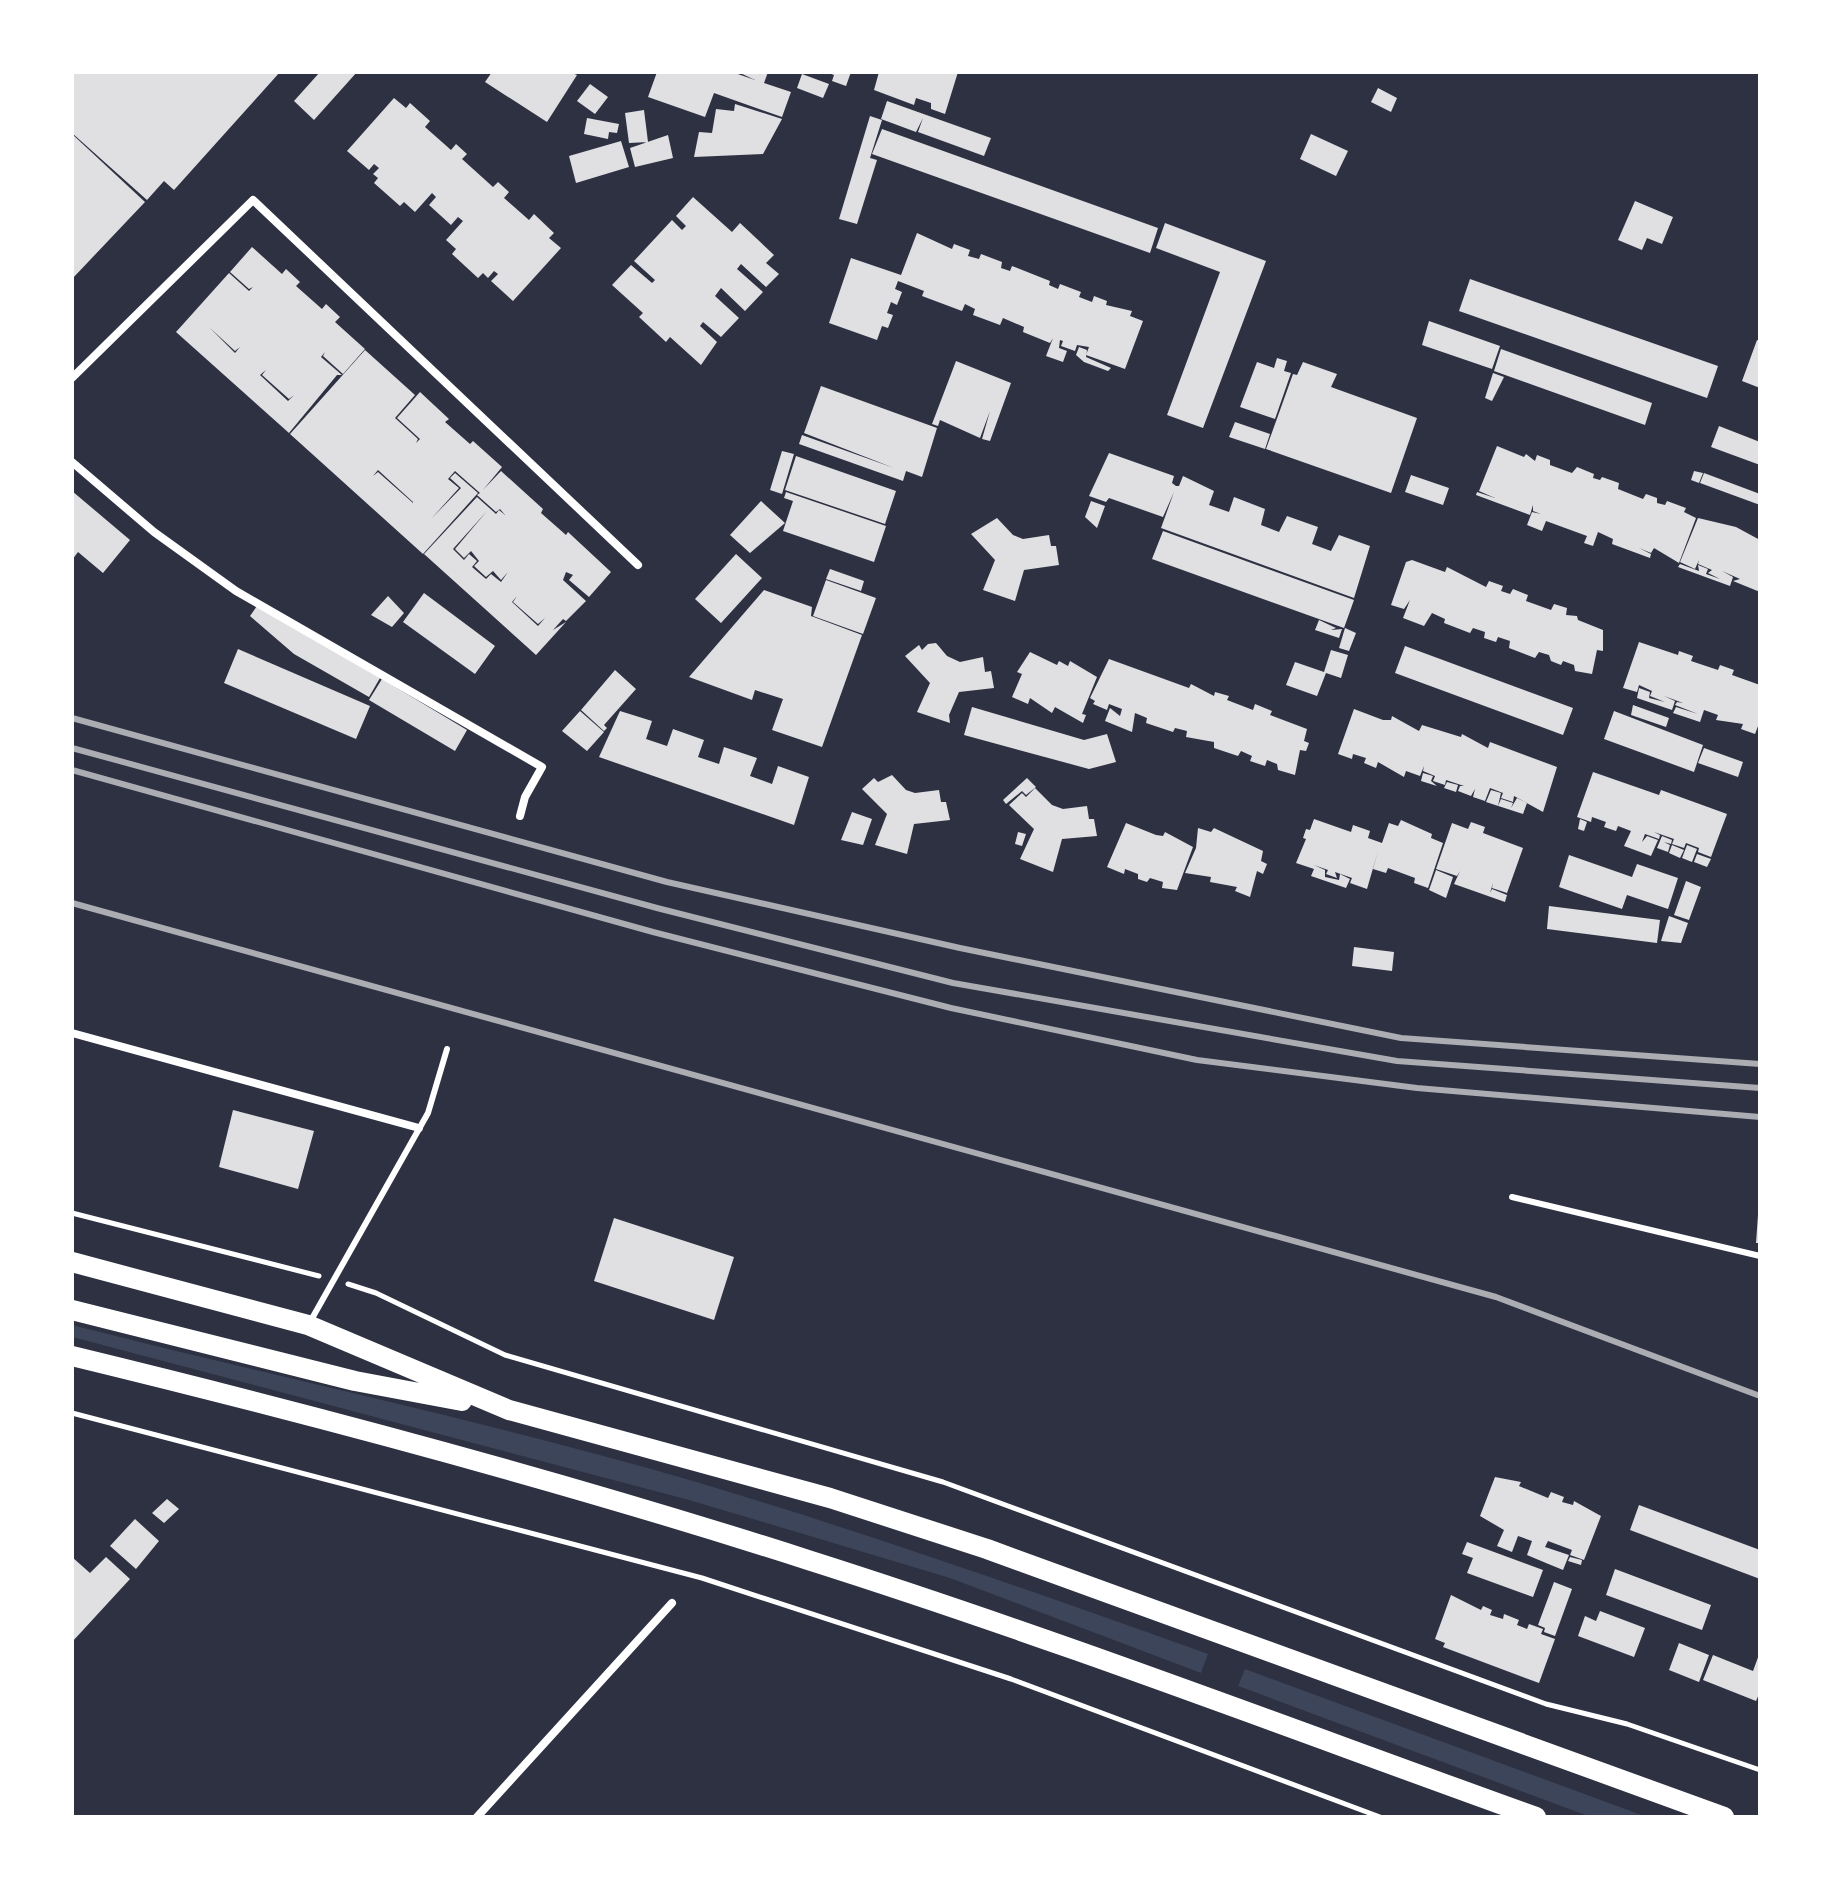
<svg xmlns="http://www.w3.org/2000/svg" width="1832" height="1889" viewBox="0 0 1832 1889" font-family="'Varela Round',sans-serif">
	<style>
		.green { fill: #3c4559 }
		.building { fill: #e0e0e3; fill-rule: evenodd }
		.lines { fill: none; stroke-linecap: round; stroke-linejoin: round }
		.path { stroke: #fff; stroke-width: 5 }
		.service { stroke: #fff; stroke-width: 6 }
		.minor { stroke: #fff; stroke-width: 8 }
		.primary { stroke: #fff; stroke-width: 20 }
		.rail { stroke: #abadb3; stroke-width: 6 }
	</style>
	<rect width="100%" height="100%" fill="#2d3142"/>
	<path class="green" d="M72,1325C279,1378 488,1421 693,1481C867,1533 1038,1593 1208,1654L1201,1673L950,1578L800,1533L689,1500L72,1337Z
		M1245,1669L1647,1817H1591L1238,1686Z"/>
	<path class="building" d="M72,72H280L174,190L164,181L147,200L72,133Z
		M320,72H357L314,120L294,101Z
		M492,72H569L577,75L547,122L485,82Z
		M657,72H732L755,80L738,72H768L764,83L791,92L782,117L714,93L705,117L648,97Z
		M826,72H851L846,86L832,81L834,75Z
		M879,72H958L945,114L931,109V103L916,98L914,105L874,90Z
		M802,74L829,84L823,98L797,88Z
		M590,84L608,97L595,114L577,101Z
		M1378,88L1397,98L1391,112L1371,102Z
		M394,98L406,108L410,103L430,121L425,127L451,150L456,144L467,154L462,159L493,187L498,182L509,192L504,198L529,220L534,214L554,233L549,238L561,248L513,301L491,281L498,274L494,271L488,278L483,273L478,278L452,254L456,249L446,240L463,221L458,217L451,225L429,205L436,197L432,193L415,212L404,202L400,206L374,183L378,178L373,174L379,168L374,164L369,170L347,151Z
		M887,101L991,138L984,156L918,132L923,118L916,132L881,119Z
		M735,104L782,119L763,154L694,157L699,132L712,133L716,109L734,111Z
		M644,110L648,142L629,143L625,113Z
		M870,116L882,120L870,158L877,160L857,224L839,219Z
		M587,118L619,124L617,133L609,132L608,139L584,134Z
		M882,129L1158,228L1150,253L872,154Z
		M72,134L145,202L72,279Z
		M1311,134L1348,151L1336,176L1300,159Z
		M668,135L673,158L635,167L630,148Z
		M621,141L629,167L576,183L569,156Z
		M693,197L732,232L740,223L774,255L766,263L779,274L766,287L741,264L737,269L763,292L745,311L721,288L715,296L739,318L721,337L703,322L700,326L717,342L701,365L670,337L666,342L639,317L643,313L612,285L631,265L652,283L655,280L634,261L672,220L682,230L686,226L676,216Z
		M1635,201L1673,217L1662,244L1647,238L1642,250L1618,240Z
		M1165,223L1266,261L1203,428L1167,415L1220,272L1156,248Z
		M917,233L952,249L954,244L970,250L968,256L979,259L981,254L1002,262L1001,268L1010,271L1012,266L1050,281L1049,285L1058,289L1060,284L1081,292L1079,297L1092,302L1094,296L1107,301L1106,305L1132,311L1130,316L1143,321L1125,369L1086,355L1089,347L1077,345L1075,351L1061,346L1063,341L1060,340L1059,348L1067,351L1063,362L1046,356L1053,338L1050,343L1023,332L1024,327L1003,318L1000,325L973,315L975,309L965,304L962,311L922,296L924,291L898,281L895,289L902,292L897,305L891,302L887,313L893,315L888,328L882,326L877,340L829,323L851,258L901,275Z
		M252,247L282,274L286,269L300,282L296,286L322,309L326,304L340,317L335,322L365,349L343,374L323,356L325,352L321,357L342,375H337L289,433L176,332L229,273L249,291L253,287L249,289L230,272ZM209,327L235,351L240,347L235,353ZM266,370L262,375L289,399L294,395L288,401L260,375Z
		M1470,279L1718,366L1707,398L1459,311Z
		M1429,321L1500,346L1492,369L1422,345Z
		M1757,340L1760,341V388L1742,381Z
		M1079,347L1087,350L1086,357L1111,368L1108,371L1084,362L1076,355Z
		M1501,349L1652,403L1645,425L1494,371Z
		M365,350L415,395L395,418L418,439L416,443L420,439L397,418L420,392L449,419L445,422L470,444L473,441L502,467L483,490L501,471L543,509L541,513L566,535L568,532L611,572L589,597L569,580L573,575L566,572L563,580L586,601L566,621L563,619L553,630L566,622L536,655L424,554L477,497L496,514L499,510L505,515L500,509L496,512L477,495L480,493L455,471L448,479L459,488L431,519L461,488L450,478L455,473L478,493L423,554L290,434ZM378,470L413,502V503L378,472L373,476ZM487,511L455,549L464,558L471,551L479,561L474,566L486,577L493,571L501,580L508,572L501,582L491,574L486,579L472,567L477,561L469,554L464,560L453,549ZM517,596L513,602L538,624L545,618L538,626L512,602Z
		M1277,358L1287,361L1284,371L1291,373L1275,419L1240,407L1257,362L1274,368Z
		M956,361L1011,383L990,441L982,439L990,411L980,438L940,420L938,426L932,424Z
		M1303,362L1337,374L1331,387L1417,418L1391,493L1266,449L1293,374L1297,375Z
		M1493,373L1504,377L1492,401L1485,398Z
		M821,386L937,428L922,477L906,471L903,481L799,444L802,435L894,468L804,433Z
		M1235,422L1270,434L1265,449L1229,437Z
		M1719,426L1760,442V465L1711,447Z
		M1497,446L1524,457L1526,454L1535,461L1537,455L1550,460V465L1572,473L1577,467L1594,474L1593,478L1600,480L1602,477L1619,483L1618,489L1643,499L1646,494L1657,498V503L1665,505L1667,501L1686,508L1684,512L1696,518L1679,563L1654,548L1651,553L1639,548L1651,554L1650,558L1612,544L1613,539L1598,532L1593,546L1584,543L1587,536L1546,521L1542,531L1527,525L1532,512L1541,514L1533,511V505L1530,515L1476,495L1477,492L1495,498L1479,491Z
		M782,451L794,454L782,494L770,490Z
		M1109,453L1174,476L1172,483L1176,486H1179L1183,476L1214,491L1209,505L1229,512L1234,497L1265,509L1261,525L1279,532L1287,516L1318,527L1312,544L1331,551L1339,535L1370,546L1354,598L1161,528L1174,492L1163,517L1109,498L1106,502L1089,496Z
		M796,456L896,491L885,524L785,490Z
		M1694,471L1703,473L1699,483L1691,480Z
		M1704,473L1760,494V505L1700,483Z
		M1411,475L1449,488L1443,505L1405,492Z
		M72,491L130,540L103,573L78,552L72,560Z
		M786,492L886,526L874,562L783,531L793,501L784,498Z
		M761,501L785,523L750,553L730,535Z
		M1091,501L1105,506L1097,528L1085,517Z
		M997,518L1013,535L1023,539L1049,535L1051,546H1056L1059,565L1024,570L1015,601L983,590L995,560L971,534Z
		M1698,518L1736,527L1760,540V592L1733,581L1740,579L1722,571L1733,577L1730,586L1678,567L1680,564L1699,571L1698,565L1708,569L1706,574L1720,579L1708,573L1712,570L1698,564L1699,560L1695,569L1680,562Z
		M1163,531L1354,600L1344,628L1152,559Z
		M736,554L762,578L721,623L695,599Z
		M1412,560L1445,572L1447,567L1486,587L1489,581L1503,586L1501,591L1510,594L1513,589L1528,595L1526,601L1551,610L1554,604L1567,608L1566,615L1577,616L1578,620L1603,630V651L1597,650L1592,674L1575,671L1574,665L1563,661L1561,665L1551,661L1549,655L1539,652L1535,658L1509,648L1510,641L1498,637L1496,642L1484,638L1485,632L1473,628L1470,633L1444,623L1445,619L1432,613L1424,626L1403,618L1410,600L1404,609L1391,605L1406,562Z
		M830,569L864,581L861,591L826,579Z
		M826,580L876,598L863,634L813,616Z
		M764,590L812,607L811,616L862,635L822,747L772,730L783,699L755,690L752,700L689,677Z
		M424,593L495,646L475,674L403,622Z
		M388,596L404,613L392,627L371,615Z
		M257,606L380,678L369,697L294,654L250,616Z
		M1319,620L1336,628L1331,630L1342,629L1339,638L1315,630Z
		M1345,628L1356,633L1349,651L1339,648Z
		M1639,642L1678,655L1679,651L1693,656L1691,661L1718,670L1720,665L1734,670L1732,675L1760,685V721L1755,734L1741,729L1743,724L1716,720L1718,715L1704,710L1700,722L1673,713L1676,707L1698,714L1675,705L1677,702L1683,703L1664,696L1675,701L1672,710L1637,698L1639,688L1650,692L1649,698L1665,702L1650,696L1652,691L1639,685L1637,692L1623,688Z
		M936,643L947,656L960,662L983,657L985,672L991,671L994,688L959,692L949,715L950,723L917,712L930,683L905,656L919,645L922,650L928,644Z
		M1405,646L1573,708L1563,735L1395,673Z
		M238,649L370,706L356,739L224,683Z
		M1331,650L1348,655L1341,678L1326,673L1317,696L1286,685L1295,662L1324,672Z
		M1030,652L1057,665L1059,661L1068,666L1070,661L1097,677L1082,714L1086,715L1083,723L1055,707L1052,713L1030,698L1028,704L1012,697L1022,674L1017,672Z
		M1109,659L1189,688L1191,684L1214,696L1215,692L1229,696L1227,700L1253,710L1255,704L1272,711L1270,715L1307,729L1304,741L1309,743L1306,751L1300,750L1295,775L1278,770L1277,764L1267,760L1265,766L1250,761L1252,756L1241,751L1238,756L1214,748V742L1186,737L1187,731L1175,728L1173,732L1146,723L1147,718L1135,713L1132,732L1105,721L1110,708L1120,716L1122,709L1109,704L1107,710L1093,704L1095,701L1090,698Z
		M615,670L636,689L604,725L607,728L604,731L581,710Z
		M382,679L467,730L455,751L369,700Z
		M1633,705L1669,718L1666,727L1631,715Z
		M972,707L1084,740L1107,734L1116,762L1089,769L964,735Z
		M1354,709L1383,720H1391L1392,716L1419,731L1422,725L1461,737L1462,734L1488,748L1490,742L1557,767L1543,812L1514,796L1513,802L1501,798L1503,793L1490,788L1485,801L1473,797L1475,789L1471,796L1458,791L1460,786H1464L1446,780L1445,785L1433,781L1435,776L1423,771L1424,766L1420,776L1406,771L1404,777L1378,762L1376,768L1364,763L1366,758L1353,754L1352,759L1338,754Z
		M580,711L604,732L587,751L562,731Z
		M620,711L652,721L646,739L667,746L673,729L704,740L698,757L719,764L724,747L757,758L750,776L772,784L778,766L809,777L794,825L599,757Z
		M1614,711L1703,745L1694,772L1604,739Z
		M1704,748L1743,762L1738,777L1698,763Z
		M1593,772L1659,795L1661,790L1727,814L1711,857L1698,852L1699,848L1686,843L1684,848L1672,844L1674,839L1654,832L1660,835L1659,839L1645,834L1642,842L1647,836L1658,840L1651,856L1624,846L1631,831L1618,826L1616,831L1604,827L1606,822L1592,817L1591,822L1577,817Z
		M1423,773L1433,776L1431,781L1437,786L1421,781Z
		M892,775L906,790L915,793L939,790L941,802H946L950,820L914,824L907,854L875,845L887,814L862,789L874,778L878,782Z
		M1027,778L1036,787L1026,795L1022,791L1006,804L1003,800Z
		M1447,782L1458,785L1456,792L1444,788Z
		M1035,788L1052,805L1063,809L1087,806L1089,819H1094L1097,836L1062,839L1053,872L1020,859L1034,829L1009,805L1022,793L1026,797Z
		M1491,790L1501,793L1498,806L1501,799L1513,803L1511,808L1517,798L1527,803L1523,814L1486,802Z
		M852,812L872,819L863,845L841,840Z
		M1314,819L1351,832L1353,825L1370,831L1368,838L1382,843L1389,823L1398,826L1401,820L1432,834L1431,838L1443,843L1428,888L1414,883L1415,878L1388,868L1386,873L1373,869L1378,851L1367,889L1350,883L1352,878L1335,872L1337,878L1326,874L1328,870L1314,865L1325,870V877L1339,880L1340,874L1350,879L1346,888L1311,876L1314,869L1296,863L1306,839L1303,838L1306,829L1310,830Z
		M1580,819L1587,822L1584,831L1578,829Z
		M1471,822L1485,827L1483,833L1523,848L1507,893L1492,888L1493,883L1490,893L1492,889L1507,895L1505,902L1454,884L1460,871L1457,876L1436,869L1452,823L1468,829Z
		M1126,823L1156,835L1163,836L1165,832L1193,847L1177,890L1162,888L1163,882L1150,878L1147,882L1138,879V874L1125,869L1124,874L1107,867Z
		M1198,828L1211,832L1214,828L1263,851L1261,861L1267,864L1263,874L1257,871L1250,897L1235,891L1237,887L1210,882L1211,877L1185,873L1196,848Z
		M1018,832L1026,834L1022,846L1015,844Z
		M1662,836L1672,840L1671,844L1664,842L1670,845L1668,852L1657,848Z
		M1672,845L1684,850L1680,858L1669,853Z
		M1687,845L1697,849L1692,862L1682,858Z
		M1697,854L1711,859L1707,867L1694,862Z
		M1569,855L1632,877L1637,864L1678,878L1668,909L1627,895L1622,909L1559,887Z
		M1436,870L1453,877L1446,898L1429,890Z
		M1686,881L1701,887L1689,920L1674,915Z
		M1549,906L1660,920L1657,943L1547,929Z
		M1669,916L1688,923L1681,943L1661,941Z
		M1354,947L1394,952L1392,971L1352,966Z
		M233,1110L314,1131L298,1189L219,1167Z
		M1758,1215H1760V1243H1756Z
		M614,1218L734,1257L714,1320L594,1281Z
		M1495,1477L1521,1482L1519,1486L1548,1498L1551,1492L1564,1497L1562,1502L1573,1505L1574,1501L1601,1516L1584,1560L1570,1555L1572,1550L1548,1541L1545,1547L1569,1555L1563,1570L1546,1563L1527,1555L1532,1541L1518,1536L1512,1552L1497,1546L1504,1530L1480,1516Z
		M167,1499L179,1509L164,1523L152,1513Z
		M1639,1505L1760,1550V1579L1630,1530Z
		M135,1519L159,1541L136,1569L110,1546Z
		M1467,1542L1543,1570L1533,1597L1467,1573L1473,1558L1462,1554Z
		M72,1557L90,1573L106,1557L130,1579L72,1642Z
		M1570,1557L1582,1560L1581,1565L1568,1561Z
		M1615,1569L1711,1605L1702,1630L1606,1595Z
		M1554,1582L1572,1589L1555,1636L1544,1632L1545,1628L1538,1625Z
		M1451,1595L1481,1610L1483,1606L1492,1610L1490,1615L1503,1619L1504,1614L1519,1620L1517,1625L1527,1629L1529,1624L1543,1629L1541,1634L1555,1639L1539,1683L1443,1647L1445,1643L1435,1639Z
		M1600,1611L1645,1628L1634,1657L1578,1636L1585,1616L1596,1621Z
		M1679,1643L1709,1655L1699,1682L1669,1670Z
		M1760,1652V1692L1756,1701L1703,1680L1713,1655L1753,1671Z"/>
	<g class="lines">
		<path class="path" d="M72,1213L319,1276
			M348,1284L376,1293L505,1355L943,1482L1546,1704L1627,1724L1760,1770
			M72,1413L702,1578L1011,1679L1380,1817"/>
		<path class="service" d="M1512,1197L1760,1256
			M310,1322L428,1113L447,1049"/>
		<path class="minor" d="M72,378L253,200L638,565
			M72,462L154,532L236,591L542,767L525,797L520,816
			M72,1033L419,1128
			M477,1817L672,1603"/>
		<path class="primary" d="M72,1262L308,1325L509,1410L830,1498L987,1549L1724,1817
			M72,1310L355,1381L462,1401
			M72,1356C319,1416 566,1482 808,1560C1054,1638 1294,1730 1536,1817"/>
		<path class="rail" d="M72,718L667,882L960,948L1401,1038L1760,1064
			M72,748L657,908L953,983L1397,1061L1760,1088
			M72,770L653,932L951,1008L1197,1060L1417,1088L1760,1117
			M72,903L1496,1297L1760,1396"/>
	</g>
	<rect width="1832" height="1889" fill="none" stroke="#ffffff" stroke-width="148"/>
</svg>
